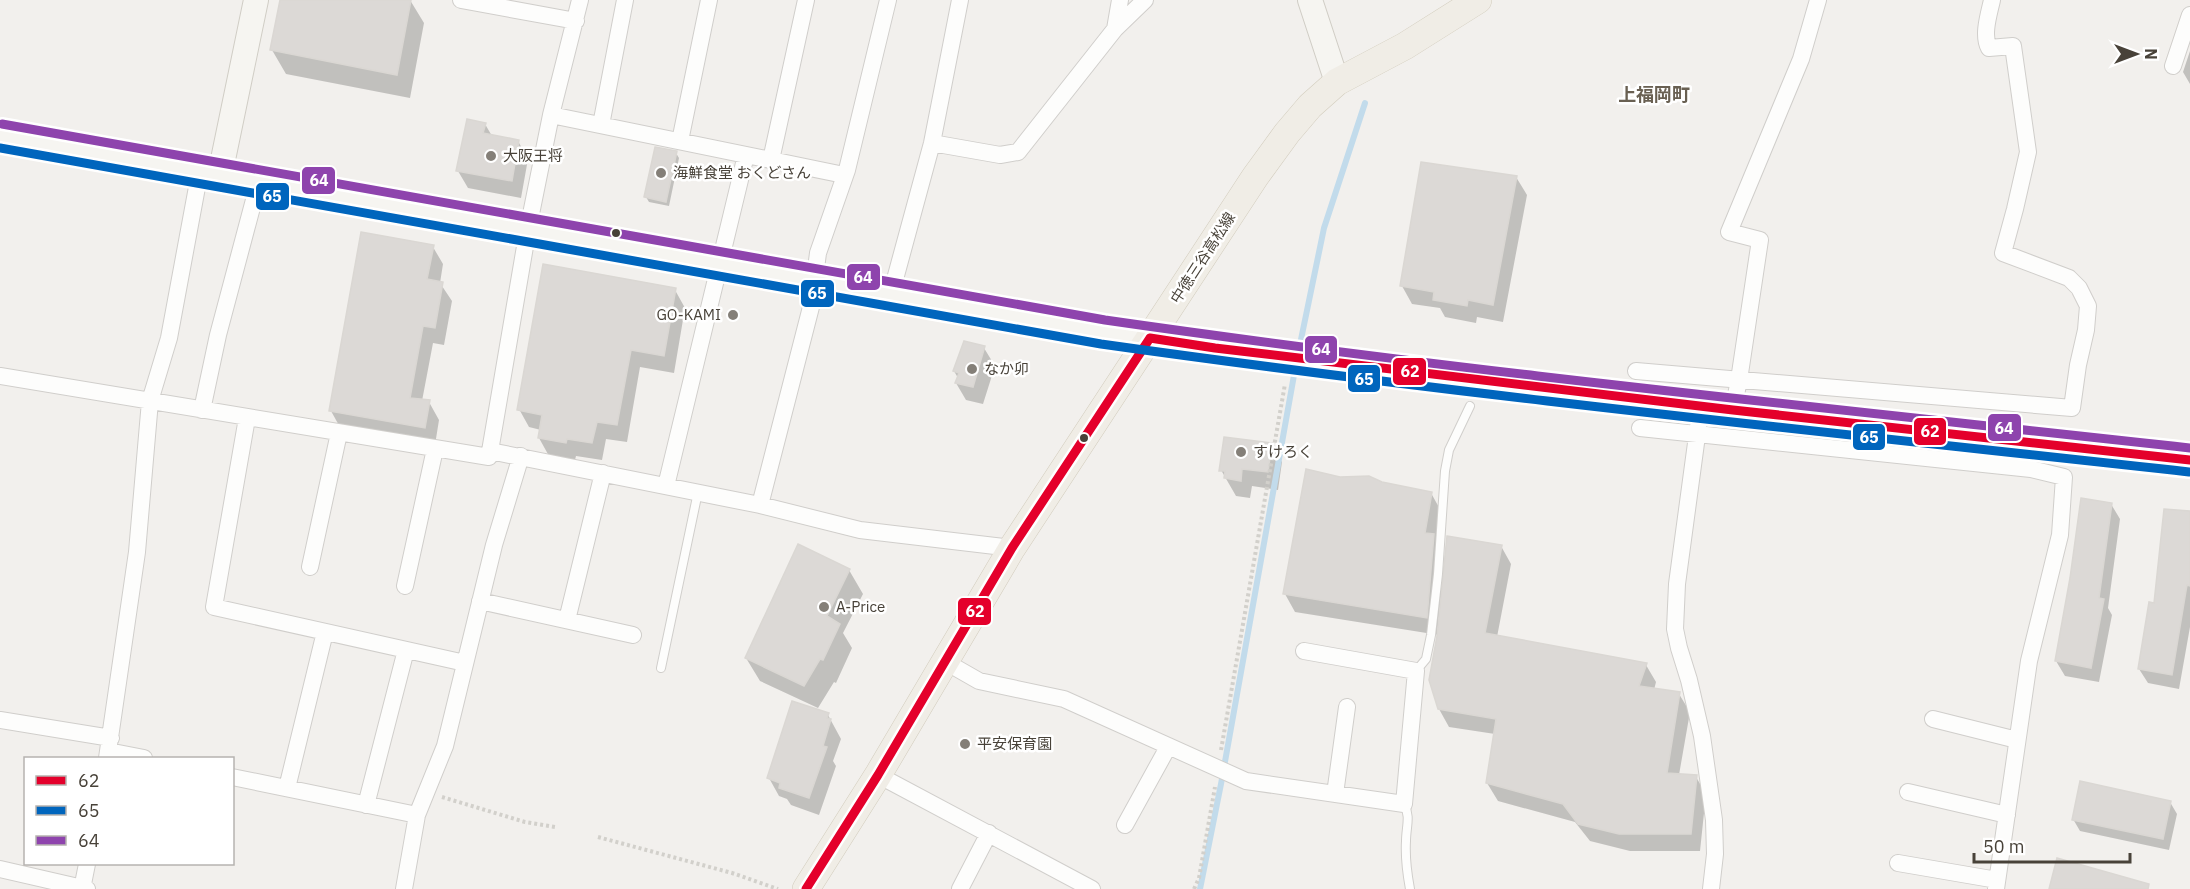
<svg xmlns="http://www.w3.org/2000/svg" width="2190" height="889" viewBox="0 0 2190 889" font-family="'IBM Plex Sans','Noto Sans JP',sans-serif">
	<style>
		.shadow { fill: #0003 }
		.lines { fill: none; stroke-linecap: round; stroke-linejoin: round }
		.stream { stroke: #c2dbeb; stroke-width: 6 }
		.building { fill: #dcd9d6; stroke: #dad7d3; stroke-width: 1.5 }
		.lane-casing { stroke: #d0cecb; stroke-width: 10 }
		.street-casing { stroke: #d0cecb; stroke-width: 18 }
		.secondary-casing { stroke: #d0cdc5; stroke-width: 26 }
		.primary-casing { stroke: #d2ccbd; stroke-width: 28 }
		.path { stroke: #d2d0cb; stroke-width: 4; stroke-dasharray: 3 3; stroke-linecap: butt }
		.lane { stroke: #fdfdfc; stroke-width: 8 }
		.street { stroke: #fdfdfc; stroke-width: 16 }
		.secondary { stroke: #f6f5f1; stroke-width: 24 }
		.primary { stroke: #f0ede6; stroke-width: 27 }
		.bus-1-casing { stroke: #fff; stroke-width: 14 }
		.bus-2-casing { stroke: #fff; stroke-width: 14 }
		.bus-3-casing { stroke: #fff; stroke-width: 14 }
		.bus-1 { stroke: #e4002b; stroke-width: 9 }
		.bus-2 { stroke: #0065bd; stroke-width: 9 }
		.bus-3 { stroke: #8e44ad; stroke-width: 9 }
		.poi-dot { fill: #847f78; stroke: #fff; stroke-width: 2 }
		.bus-dot { fill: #484239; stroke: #fff; stroke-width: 2 }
		.labels { text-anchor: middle; stroke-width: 5; stroke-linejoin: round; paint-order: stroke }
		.poi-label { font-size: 15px; fill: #484239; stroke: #fff; text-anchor: start }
		.street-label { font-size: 15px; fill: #484239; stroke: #fff }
		.quarter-label { font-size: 18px; font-weight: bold; fill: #696052; stroke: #fff }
		.line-badge { stroke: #fff; stroke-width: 2 }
		.badge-label { font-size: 16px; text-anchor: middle; font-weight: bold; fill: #fff }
	</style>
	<rect width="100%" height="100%" fill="#f2f0ed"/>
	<path class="shadow" d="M282,0H410L424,23L410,98L286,74L272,50Z
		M2190,51V84L2183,72Z
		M485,124L492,136L518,141L528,159L521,198L468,188L458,171Z
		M676,153L679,158L669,206L649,202L646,197Z
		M1516,177L1527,195L1503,322L1477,317L1476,323L1445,317L1440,308L1412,304L1402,286Z
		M433,247L443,264L440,283L452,301L444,345L433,343L422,401L429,402L439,420L435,445L341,429L331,411Z
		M675,290L685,308L674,373L640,367L627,442L606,439L602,460L576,456L575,460L549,456L539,438L541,430L529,427L519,409Z
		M984,348L995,366L983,404L966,400L956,383L958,378L954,371Z
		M1271,445L1282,462L1278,490L1252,486L1250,498L1236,496L1221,470Z
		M1340,478L1382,483L1431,493L1441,511L1436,541L1444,554L1440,591H1443L1501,546L1511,564L1497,637L1646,665L1656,682L1654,690L1679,694L1690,712L1679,775L1696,777L1706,794L1700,851H1630L1590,841L1575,822L1498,801L1487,783L1495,734L1449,727L1439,709V635L1295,612L1285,594Z
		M2111,504L2120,519L2108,608L2112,615L2099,682L2065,676L2056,661Z
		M2190,513V627L2179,689L2148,683L2139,669L2155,604Z
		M849,570L863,594L843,633L852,648L836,683L834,682L818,708L760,681L746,658Z
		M828,715L841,739L833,761L836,766L819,815L791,805L787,799L779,796L769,778Z
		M2170,802L2177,814L2169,850L2080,831L2073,819Z"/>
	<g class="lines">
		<path class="stream" d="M1298,354L1324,228L1365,103
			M1200,889L1221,784L1296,364"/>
	</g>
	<path class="building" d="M280,0H411L397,75L270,50Z
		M467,119L486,123L483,133L519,140L512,181L456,171Z
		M655,147L677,151L666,202L644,197Z
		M1421,162L1517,176L1493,305L1468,300L1467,306L1433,300L1434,292L1400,286Z
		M361,232L434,245L427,279L443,282L435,328L423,326L410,398L430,400L425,428L329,411Z
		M543,264L676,288L664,356L631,350L617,425L597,422L592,443L567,439L566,443L538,438L542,415L517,410Z
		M964,341L985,346L973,387L955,383L959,373L953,371Z
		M1224,437L1272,443L1268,472L1242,469L1241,481L1224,478L1225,471H1219Z
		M1306,469L1340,477L1369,476L1382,482L1432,492L1425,533L1434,534L1427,618L1283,594Z
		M2081,498L2112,503L2099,598L2104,599L2091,668L2055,661L2070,578Z
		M2164,509L2190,511V586L2187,585L2172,675L2138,669L2149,602L2154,603Z
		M1447,536L1502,545L1485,633L1647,663L1639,686L1680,692L1667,773L1697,775L1691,834H1619L1578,824L1563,804L1486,783L1496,719L1438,709L1429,680L1437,636Z
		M798,544L850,569L827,616L840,624L823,660L820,659L804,686L745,658Z
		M792,701L829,713L827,718L831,719L823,746L827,747L809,798L779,788L780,783L767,778Z
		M2080,781L2171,801L2163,839L2072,820Z
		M2057,858L2149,884L2148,889H2049Z"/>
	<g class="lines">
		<g class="lane-casing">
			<path id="lane" d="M661,668L698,492
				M1416,671L1426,659L1431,635L1438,574L1445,471L1449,450L1470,406
				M1404,804C1411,817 1406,827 1406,841C1405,858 1407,873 1410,889"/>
		</g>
		<g class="street-casing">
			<path id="street" d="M461,0L576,21
				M1115,29L1120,0
				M2173,66L2190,15
				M551,115L844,175
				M601,125L625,0
				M680,141L709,0
				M932,143L1000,155L1018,152L1115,29L1145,0
				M771,160L806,0
				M891,294L932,143L960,0
				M1636,371L2072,408L2078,365L2086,330L2088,306L2079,288L2069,278L2003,253L2015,209L2028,152L2013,46L1989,48C1982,35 1989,14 1992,0
				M0,376L489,457L528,229L551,115L580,0
				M1701,406L1677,584L1675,629L1679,648L1689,680L1702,736L1714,820L1715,854L1711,889
				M202,410L218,335L259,181
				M1733,410L1739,380L1760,240L1729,232L1801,59L1818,0
				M247,418L214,607L465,663
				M1640,428L2031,469L2064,477L2060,535L2029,661L1996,889
				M490,451L760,505L860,530L1012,548
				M666,486L746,155
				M760,505L811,307L818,253L847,170L888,0
				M310,567L339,433
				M405,586L435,449
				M480,601L633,635
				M567,620L603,473
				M944,661L979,681L1064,699L1246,781L1404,804L1416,671L1304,651
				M1933,719L2017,740
				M0,720L111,738
				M108,751L144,758
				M107,758L137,552L150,401L169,338L200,171
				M878,775L1092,889
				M232,777L417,815
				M287,788L325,632
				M1908,792L2007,815
				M1335,794L1347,707
				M366,805L406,650
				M1125,825L1168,747
				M1898,863L1997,880
				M0,869L87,889
				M82,889L87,864
				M404,889L417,815L445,746L494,545L521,456
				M960,889L989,833"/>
		</g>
		<g class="secondary-casing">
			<path id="secondary" d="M1310,0L1337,82
				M0,136L1103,332L1215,348L1701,406L2190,460
				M220,174L256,0"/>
		</g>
		<g class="primary-casing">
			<path id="primary" d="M806,889L878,775L1012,548L1255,177L1287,133L1310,106L1337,82L1405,46L1478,0"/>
		</g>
		<path class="path" d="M1221,750L1285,384
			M442,797L525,822L555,827
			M598,837L732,873L778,889
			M1194,889L1199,878L1215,787"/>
		<use href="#lane" class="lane"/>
		<use href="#street" class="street"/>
		<use href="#secondary" class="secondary"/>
		<use href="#primary" class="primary"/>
		<g class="bus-1-casing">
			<path id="bus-1" d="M1150,338L1215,348L1733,410L2190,460
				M806,889L878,775L1012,548L1150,338"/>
		</g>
		<g class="bus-2-casing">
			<path id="bus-2" d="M0,148L1101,344C1462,395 1826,432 2189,472"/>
		</g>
		<g class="bus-3-casing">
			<path id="bus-3" d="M2,124L1105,320C1465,372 1828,408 2190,448"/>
		</g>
		<use href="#bus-1" class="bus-1"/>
		<use href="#bus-2" class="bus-2"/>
		<use href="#bus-3" class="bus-3"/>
	</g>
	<g class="poi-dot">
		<circle cx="491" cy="156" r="6"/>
		<circle cx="661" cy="173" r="6"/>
		<circle cx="733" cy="315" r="6"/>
		<circle cx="972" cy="369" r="6"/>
		<circle cx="1241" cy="452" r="6"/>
		<circle cx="824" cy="607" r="6"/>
		<circle cx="965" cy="744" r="6"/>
	</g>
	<g class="bus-dot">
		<circle cx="616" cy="233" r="5"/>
		<circle cx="1084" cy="438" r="5"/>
	</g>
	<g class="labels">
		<g class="poi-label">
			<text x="503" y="161">大阪王将</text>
			<text x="673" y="178">海鮮食堂 おくどさん</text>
			<text x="721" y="320" text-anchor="end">GO-KAMI</text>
			<text x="984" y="374">なか卯</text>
			<text x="1253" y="457">すけろく</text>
			<text x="836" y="612">A-Price</text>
			<text x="977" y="749">平安保育園</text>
		</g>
		<g class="street-label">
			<text transform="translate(1203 258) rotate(-57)" y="5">中徳三谷高松線</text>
		</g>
		<g class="quarter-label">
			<text x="1654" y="101">上福岡町</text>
		</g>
	</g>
	<g class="line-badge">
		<rect x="301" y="166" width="35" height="29" rx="6" fill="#8e44ad"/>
		<rect x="255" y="182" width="35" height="29" rx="6" fill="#0065bd"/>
		<rect x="846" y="263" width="35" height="28" rx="6" fill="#8e44ad"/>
		<rect x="800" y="279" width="35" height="29" rx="6" fill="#0065bd"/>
		<rect x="1304" y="335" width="34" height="29" rx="6" fill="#8e44ad"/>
		<rect x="1392" y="357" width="35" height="29" rx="6" fill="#e4002b"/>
		<rect x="1347" y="364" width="34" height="29" rx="6" fill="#0065bd"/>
		<rect x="1987" y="413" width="35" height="29" rx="6" fill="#8e44ad"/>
		<rect x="1913" y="417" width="34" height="29" rx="6" fill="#e4002b"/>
		<rect x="1852" y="423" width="34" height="28" rx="6" fill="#0065bd"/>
		<rect x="957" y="597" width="35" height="29" rx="6" fill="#e4002b"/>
	</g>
	<g class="badge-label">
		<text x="319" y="186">64</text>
		<text x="272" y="202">65</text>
		<text x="863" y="283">64</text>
		<text x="817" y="299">65</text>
		<text x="1321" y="355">64</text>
		<text x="1410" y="377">62</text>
		<text x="1364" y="385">65</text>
		<text x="2004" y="434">64</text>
		<text x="1930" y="437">62</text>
		<text x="1869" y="443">65</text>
		<text x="975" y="617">62</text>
	</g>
	<rect x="24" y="757" width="210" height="108" fill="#ffffff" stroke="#b6b3b0" stroke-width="1.5"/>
	<rect x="36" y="776" width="30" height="9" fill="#e4002b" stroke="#b6b3b0" stroke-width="1.5"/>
	<text x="78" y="787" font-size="18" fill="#484239">62</text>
	<rect x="36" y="806" width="30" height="9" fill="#0065bd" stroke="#b6b3b0" stroke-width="1.5"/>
	<text x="78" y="817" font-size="18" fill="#484239">65</text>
	<rect x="36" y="836" width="30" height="9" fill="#8e44ad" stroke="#b6b3b0" stroke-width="1.5"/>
	<text x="78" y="847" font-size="18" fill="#484239">64</text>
	<g transform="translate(2136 54) rotate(90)" stroke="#ffffff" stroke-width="4.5" paint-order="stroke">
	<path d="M0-4.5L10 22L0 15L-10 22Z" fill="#484239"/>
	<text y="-9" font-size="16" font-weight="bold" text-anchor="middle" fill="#484239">N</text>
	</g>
	<path d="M1974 853v9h156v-9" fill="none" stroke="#484239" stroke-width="3"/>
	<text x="1983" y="853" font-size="18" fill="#484239" stroke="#ffffff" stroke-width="4.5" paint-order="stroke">50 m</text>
</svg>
